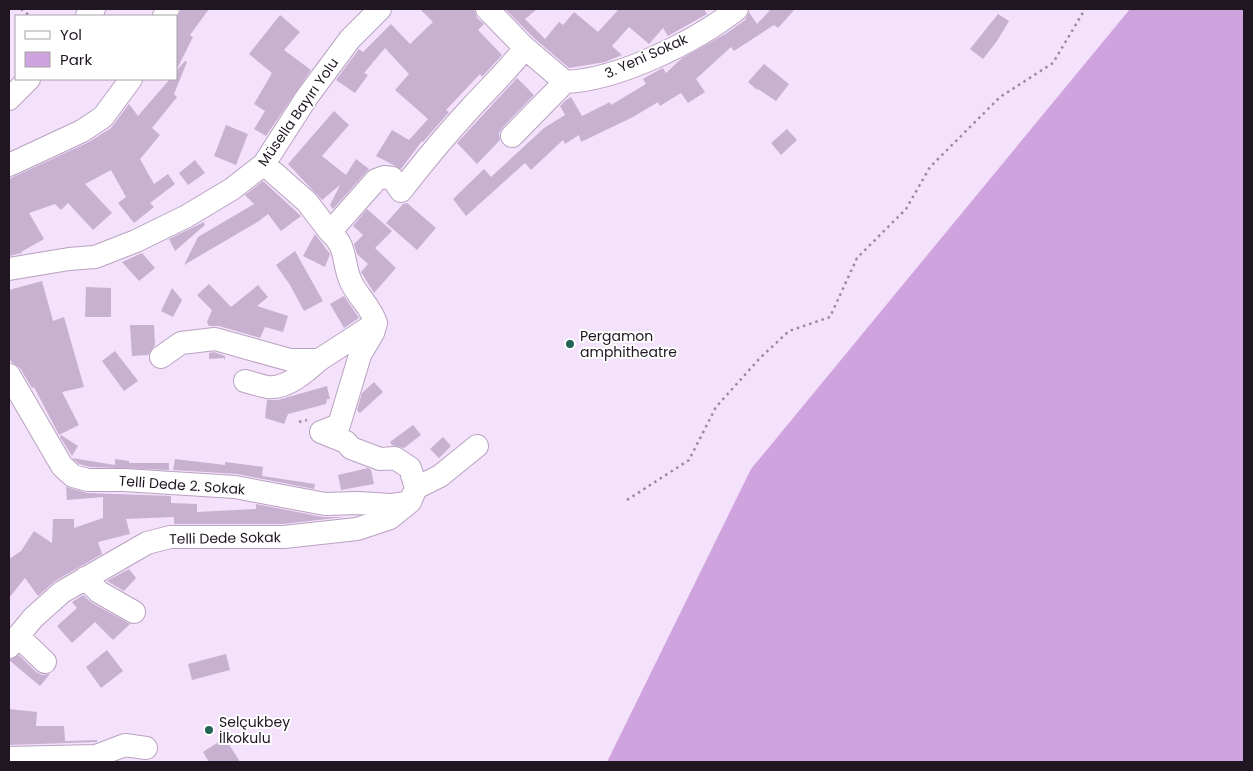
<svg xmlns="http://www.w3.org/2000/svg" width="1253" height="771" viewBox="0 0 1253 771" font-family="Poppins,sans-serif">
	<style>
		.green { fill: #cfa4de }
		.building { fill: #c8b1d0 }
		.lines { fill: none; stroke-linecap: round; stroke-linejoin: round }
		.minor-casing { stroke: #b8a2c0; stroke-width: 24 }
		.path { stroke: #9a8b9f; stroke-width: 2.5; stroke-dasharray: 2.5 4; stroke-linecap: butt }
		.minor { stroke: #fff; stroke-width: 22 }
		.poi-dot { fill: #216557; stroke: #fff; stroke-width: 2 }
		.labels { text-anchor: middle; stroke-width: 4; stroke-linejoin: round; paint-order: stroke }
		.street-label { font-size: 14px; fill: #1f1622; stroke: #fff }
		.poi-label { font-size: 14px; fill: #1f1622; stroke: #fff; text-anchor: start }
	</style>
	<rect width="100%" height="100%" fill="#f4e1fb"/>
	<path class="green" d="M1130,9H1244V762H607L751,469Z"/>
	<path class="building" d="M181,9H209L190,35L193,37L176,71V21Z
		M420,9H474L477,18L484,24L478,30L502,55L482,77L480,74L446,110L449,112L423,142L422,141L401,169L376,156L392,130L409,140L428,119L395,90L409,74L385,48L364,73L368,75L355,93L336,80L359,49L363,52L391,24L410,44L433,22Z
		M505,9H537L525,19L545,39L559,22L563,25L574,12L598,32L619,9H704L707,14L668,36L663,28L649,44L629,27L612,46L622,55L605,62L569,68L534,38Z
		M771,9H795L778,28L774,25L734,51L731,47L696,79L705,92L688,103L681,93L660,106L658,102L633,117L581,142L579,135L565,144L563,140L531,170L525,163L466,216L453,199L484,169L491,177L544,128L565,115L560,106L566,100L571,97L582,116L610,102L611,105L646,84L643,79L657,71L663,68L666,73L681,59L727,33L745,20L749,12L757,24Z
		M998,14L1009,21L997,41L983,59L970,49Z
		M280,15L300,32L284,50L311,70L266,136L254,129L265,111L254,104L272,73L249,54Z
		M185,61L187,62L174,94L177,97L152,128L160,135L140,159L154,184L168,174L175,184L150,203L154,207L134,223L118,203L126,197L111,170L85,184L112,213L93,230L68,203L61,210L55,204L29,213L44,239L21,252L22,253L9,256V179L89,142L111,128L129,104L138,116L170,79H176V71Z
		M764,64L789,84L776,101L758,89L757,90L748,82Z
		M517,78L534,95L503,127L499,133L500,140L477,164L457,143Z
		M334,111L349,125L322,156L346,175L356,159L369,169L333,209L330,205L340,185L322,200L288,164Z
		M226,125L248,134L236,165L214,156Z
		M787,129L797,140L781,155L771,143Z
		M195,160L205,173L188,185L179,173Z
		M263,181L301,216L281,231L268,214L259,221L184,265L198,237L254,204L245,195Z
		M407,203L436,228L417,250L386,223L403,204Z
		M367,209L392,231L375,248L396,268L374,293L361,272L368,264L357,254L354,244L363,235L353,226Z
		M204,222L205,225L175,251L169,239Z
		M315,234L330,254L325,267L303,256Z
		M295,251L323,301L304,311L290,285L276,265Z
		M142,253L155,268L139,281L122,262Z
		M42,281L53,321L64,317L84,387L62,392L79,425L59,435L34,387L32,388L20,368L12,363L9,357V290Z
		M209,284L231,307L258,285L268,297L257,306L288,316L283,332L265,327L260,338L219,326H209L207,322L212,310L197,295Z
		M86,287L111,288V317H85Z
		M172,288L182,300L173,317L161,311Z
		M344,296L359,318L344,328L330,304Z
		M130,325H154L155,345L148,355L132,356Z
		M115,351L138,381L124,391L102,361Z
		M214,352L225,356V361L224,358L209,359V353Z
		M374,382L383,392L360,413L357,410L362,393Z
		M327,386L330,399H327L326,404L288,414L284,424L265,418L267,400H278Z
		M413,425L421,435L404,448L392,445L390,442Z
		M61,435L78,446L72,456L60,437Z
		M443,437L451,446L439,458L430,449Z
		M72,458L115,465V459L129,461V463H169V470L90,467L79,464Z
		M175,459L225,465V462L263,467L262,476L315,484L314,489L237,474L173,470Z
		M368,468L371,470L374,484L341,490L338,475Z
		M66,487L88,493L171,496V503L197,504V512L256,509V504L323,517H345L283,524H174V517L126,519L130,534L98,542L102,554L55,581L38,596L25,578L9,598V559L21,551L34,531L52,543L53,519H74V528L103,518V497L67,500Z
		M129,569L136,578L124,591L107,581Z
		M83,595L92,603L130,624L113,640L95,622L72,643L57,626L77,608L72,602Z
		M107,650L123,671L101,688L86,667Z
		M226,654L230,670L192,680L188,664Z
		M19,655L36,672L42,675L50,674L40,686L9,660Z
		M9,709L37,712L36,726H64L65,741L97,740V742L9,745Z
		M225,738L240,762H209L203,752Z"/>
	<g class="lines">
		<g class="minor-casing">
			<path id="minor" d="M487,9L525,48L565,82
				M87,16L94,9
				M164,16L168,9
				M9,99L29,79
				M512,136L565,82C618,80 695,42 737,9
				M264,164L307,202L330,232L376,180L384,177L392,178L401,191C422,164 444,137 468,111C487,90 507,71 525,48
				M9,165L82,131L103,117L131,79
				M9,269L69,259L95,257L136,241L187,216L232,189L264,164L307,97L350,39L380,9
				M161,357L181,343L215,339L290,360H319L376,323C371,307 358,297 351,282C342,263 348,247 330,232
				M9,375L62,466L73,476L88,480H124L235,487L325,504L358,503L391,505L410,502
				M245,381C253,383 261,386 268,387C287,389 307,371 319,360
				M416,488L440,476L477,446
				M85,578L99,592L134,612
				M18,636L45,662
				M9,647L33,618L62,592L147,543L170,537H284L357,529L390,518L410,502L416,488L410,468L395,458L380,459L351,448L346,442L321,432L339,425L360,355L373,333L376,323
				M9,758L96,756L125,745L146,748"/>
		</g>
		<path class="path" d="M21,9L30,16
			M299,422L307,420
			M627,500L689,460L716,407L760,358L789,331L830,317L857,258L906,209L930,167L1000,97L1053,63L1085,9"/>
		<use href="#minor" class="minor"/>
	</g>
	<g class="poi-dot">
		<circle cx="570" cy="344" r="5"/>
		<circle cx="209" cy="730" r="5"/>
	</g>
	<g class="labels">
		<g class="street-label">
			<text transform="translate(646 56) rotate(-24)" y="5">3. Yeni Sokak</text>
			<text transform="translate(298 112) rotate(-55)" y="5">Müsella Bayırı Yolu</text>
			<text transform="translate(182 485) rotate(4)" y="5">Telli Dede 2. Sokak</text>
			<text transform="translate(225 538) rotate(-1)" y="5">Telli Dede Sokak</text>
		</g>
		<g class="poi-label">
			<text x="580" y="341">Pergamon<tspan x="580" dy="16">amphitheatre</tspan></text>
			<text x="219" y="727">Selçukbey<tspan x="219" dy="16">İlkokulu</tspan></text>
		</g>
	</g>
	<rect width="1253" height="771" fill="none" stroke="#1f1622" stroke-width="20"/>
	<rect x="15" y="15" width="162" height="65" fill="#ffffff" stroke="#a5a2a7"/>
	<rect x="25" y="31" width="25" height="8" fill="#ffffff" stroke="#a5a2a7"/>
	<text x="60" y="40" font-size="15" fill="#1f1622">Yol</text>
	<rect x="25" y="52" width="25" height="15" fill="#cfa4de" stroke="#a5a2a7"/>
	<text x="60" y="65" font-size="15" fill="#1f1622">Park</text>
</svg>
